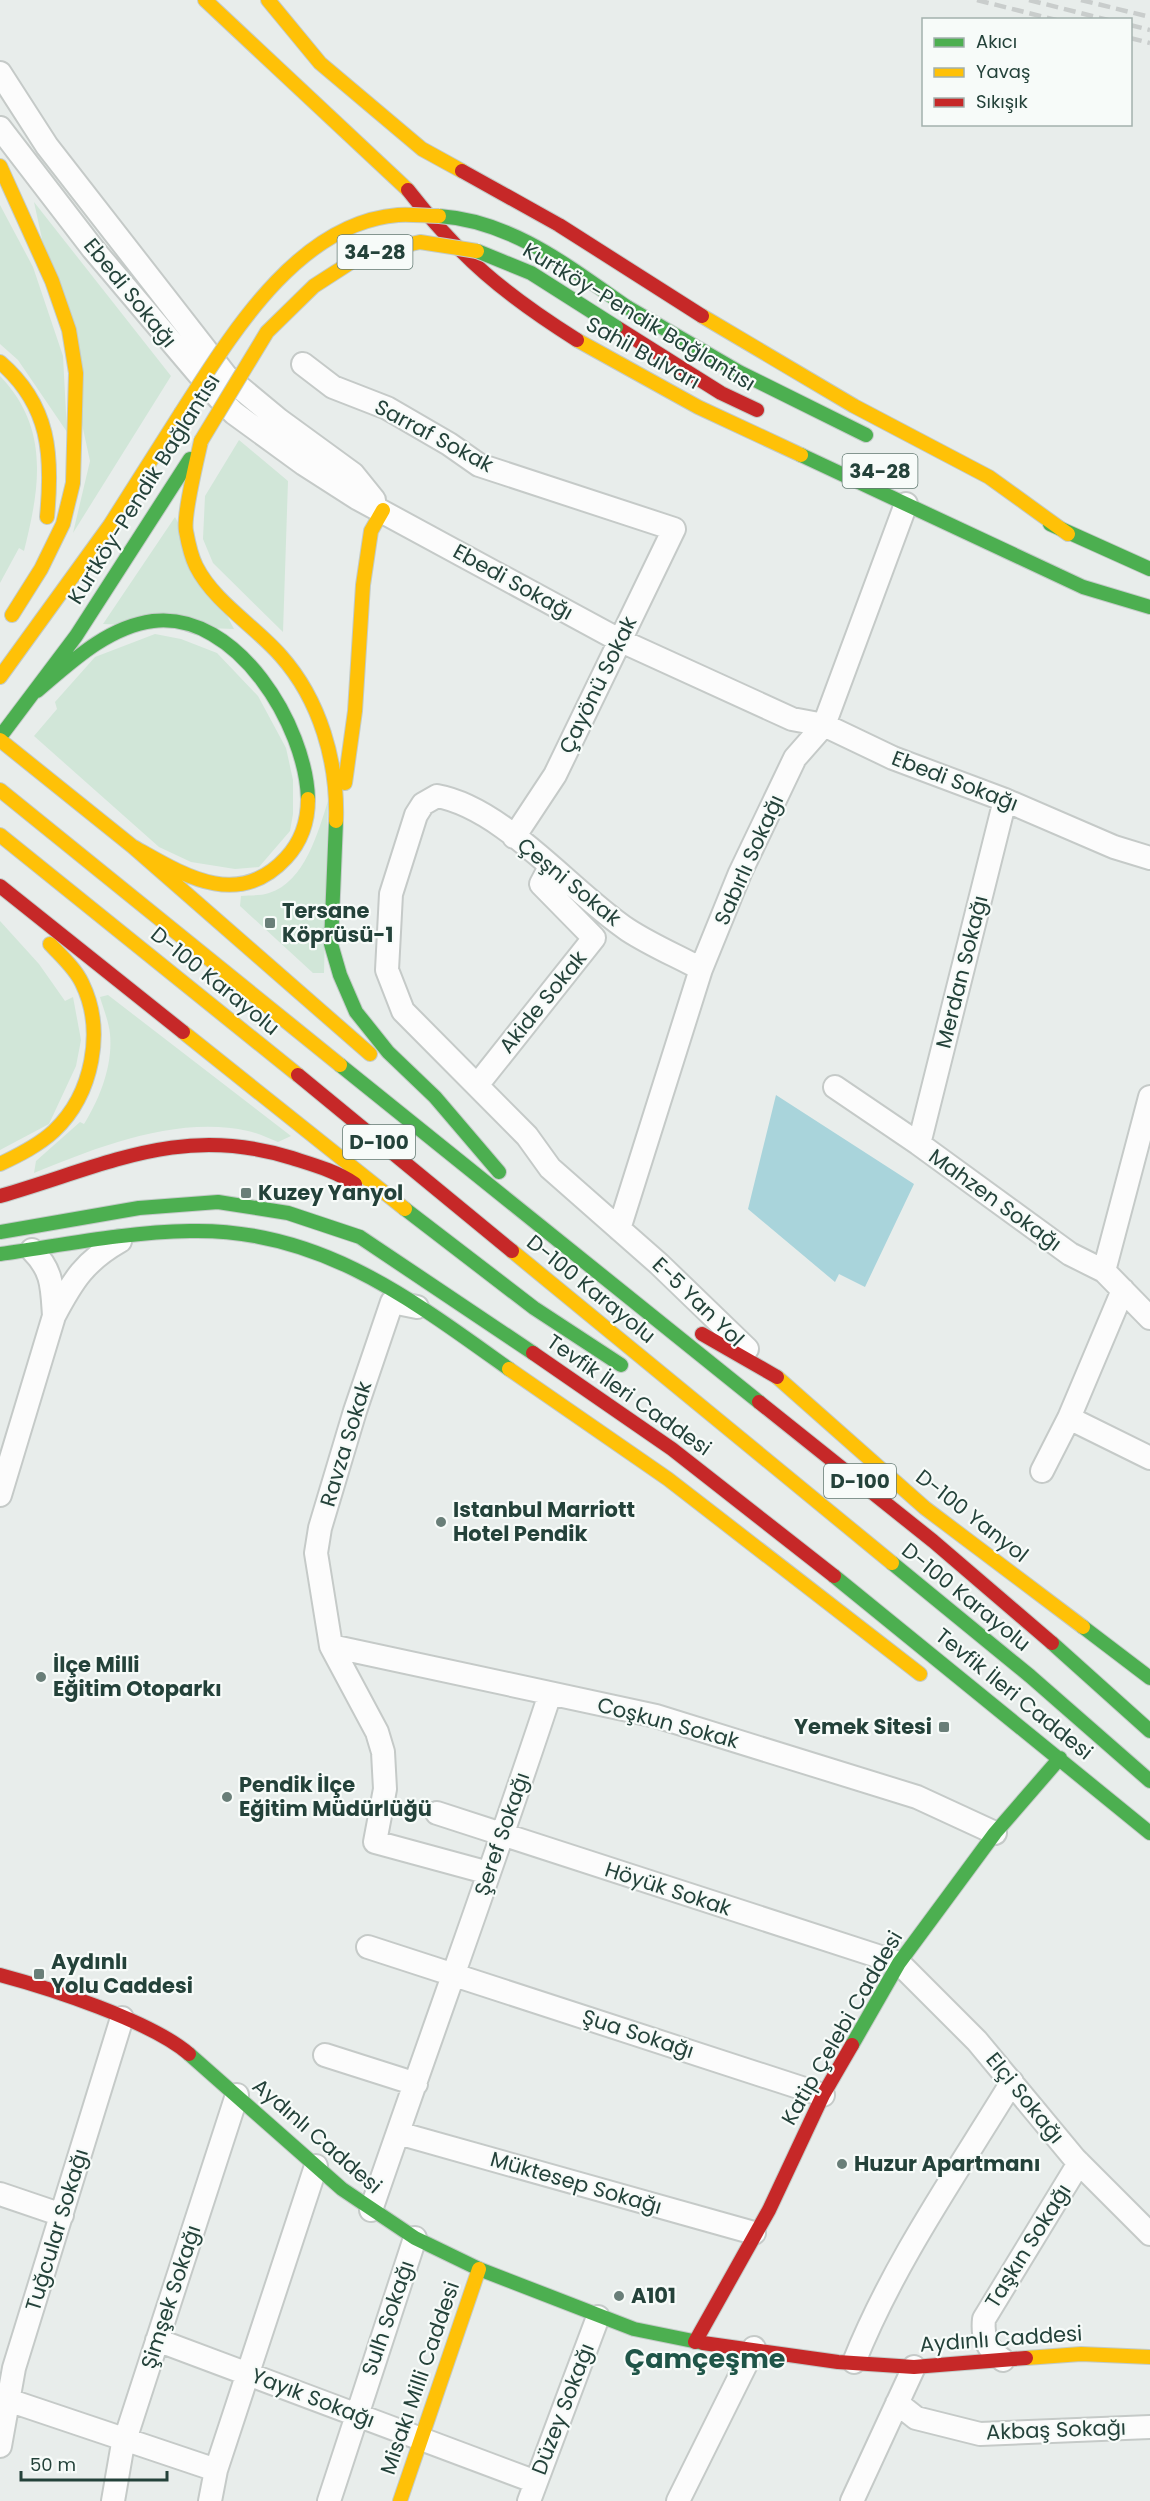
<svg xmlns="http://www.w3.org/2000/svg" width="1150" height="2501" viewBox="0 0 1150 2501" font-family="Poppins,sans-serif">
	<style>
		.green { fill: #d1e6d8 }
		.water { fill: #a9d4db }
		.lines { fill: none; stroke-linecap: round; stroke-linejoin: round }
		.street-casing { stroke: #c5cac8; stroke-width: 26 }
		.fast-casing { stroke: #c3cbc8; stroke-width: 16 }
		.slow-casing { stroke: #c3cbc8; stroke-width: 16 }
		.jam-casing { stroke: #c3cbc8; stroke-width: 16 }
		.street { stroke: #fcfcfc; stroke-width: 22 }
		.fast { stroke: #4caf50; stroke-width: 14 }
		.slow { stroke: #ffc107; stroke-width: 14 }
		.jam { stroke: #c62828; stroke-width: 14 }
		.rail { stroke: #c9cdcc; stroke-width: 4.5; stroke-dasharray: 12 6; stroke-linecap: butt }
		.fast-bridge-casing { stroke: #c3ccc9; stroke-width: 16; stroke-linecap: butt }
		.slow-bridge-casing { stroke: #c3ccc9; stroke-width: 16; stroke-linecap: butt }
		.fast-bridge { stroke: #4caf50; stroke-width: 14 }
		.slow-bridge { stroke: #ffc107; stroke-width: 14 }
		.poi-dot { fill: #697e78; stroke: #f7fbf9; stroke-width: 2 }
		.labels { text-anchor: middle; stroke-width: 4.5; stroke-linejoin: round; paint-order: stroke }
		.shield { fill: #f7fbf9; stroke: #637a73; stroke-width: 1.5 }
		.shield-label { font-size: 20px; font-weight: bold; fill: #24423a }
		.street-label { font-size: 21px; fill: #24423a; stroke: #f7fbf9 }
		.poi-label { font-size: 21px; font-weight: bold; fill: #24423a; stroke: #f7fbf9; text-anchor: start }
		.district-label { font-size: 27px; font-weight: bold; fill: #1f5548; stroke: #f7fbf9 }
	</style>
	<rect width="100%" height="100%" fill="#e8edeb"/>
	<path class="green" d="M34,202L171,376L73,533L90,461Z
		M0,205L33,267L63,356L67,432L18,360L0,344Z
		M0,376C50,428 40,487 24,551L19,548L0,583Z
		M239,440L288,481L283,632L213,563L203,539L205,496Z
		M175,517L234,629L103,624Z
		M155,634L181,639L217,653L258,696L286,748L293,780V814L290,831L259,867L235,869L191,862L159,847L34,736L57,709L55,702L95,657Z
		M328,801L324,973H313L240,906L241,896C250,895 261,896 269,893C305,882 318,832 328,801Z
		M0,921L39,964L65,1001L73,997L81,1040L76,1066L49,1124L0,1150Z
		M108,995L291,1136L278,1142C268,1138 258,1133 248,1131C178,1115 97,1147 34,1173L36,1161L80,1122L84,1124C100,1098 113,1065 110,1034C109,1022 103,1008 100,997Z"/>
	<path class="water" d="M776,1095L914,1184L865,1287L839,1274L835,1282L748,1209Z"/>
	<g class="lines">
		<g class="street-casing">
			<path id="street" d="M0,73L47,146L226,376L279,420L353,474L374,500
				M0,128L93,249L219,398L234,413L304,464L357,498L619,640L792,719L824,725L893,758L1005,800L1114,847L1150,858
				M303,364L333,387L387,408L449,444L479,465L674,529L555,775L514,837
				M701,969C677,956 651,945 628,930C571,892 504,808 437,796L423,804L416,815L391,894L387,970L403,1011L527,1136L550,1168L659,1264L747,1349
				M478,1084L594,938L541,884L550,867
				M835,1087L919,1144L1070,1254L1104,1271L1150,1318
				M919,1144L1005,800
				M619,1229L701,969L740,873L795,758L824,725L906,504
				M32,1250C53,1271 52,1287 54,1316
				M1104,1271L1150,1097
				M417,1307L392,1302L355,1411L320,1528L316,1553L331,1646L377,1732L383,1752L385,1789L375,1842L489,1873
				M1069,1418L1150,1458
				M1042,1471L1069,1418L1123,1290
				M0,1495L54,1316C73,1280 85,1261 120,1241
				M331,1646L656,1716L917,1797L995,1833
				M437,1813L899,1963L977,2041L1075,2159L1150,2234
				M368,1947L823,2095
				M325,2055L416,2084
				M398,2133L754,2233
				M0,2194L62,2215
				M371,2210C430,2038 493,1867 550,1694
				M157,2340L536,2482
				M1003,2360C987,2349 982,2338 984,2319L1079,2163
				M854,2362C894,2262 956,2174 1012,2082
				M8,2400L216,2470
				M897,2403L916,2418L980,2434L1150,2427
				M0,2446L14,2368L122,2018
				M113,2501L122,2449L237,2095
				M210,2501L216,2470L316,2166
				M329,2501L415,2238
				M529,2501L598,2317
				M678,2501L754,2348
				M852,2501L914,2367"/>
		</g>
		<g class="fast-casing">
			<path id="fast" d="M627,307L739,372L866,435
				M801,455L1083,587L1150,607
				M1050,524L1150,569
				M37,691C70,663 107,627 153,621C237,611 306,726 308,799
				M0,737L76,636L190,459
				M336,821L331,944L340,975L356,1012L388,1052L435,1097L499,1172
				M340,1065L759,1402
				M405,1209L534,1308L621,1365
				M0,1232L139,1208L218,1202L288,1213L360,1237L533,1353
				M0,1254C63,1245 126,1232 190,1231C318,1228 410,1298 509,1369
				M892,1563L1030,1676L1150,1781
				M834,1576L1150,1833
				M1083,1627L1150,1678
				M1052,1643L1150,1731
				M852,2045L899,1963L995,1833L1060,1758
				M189,2054L342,2189L415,2238L479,2269L634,2329L703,2343"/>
		</g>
		<g class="slow-casing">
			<path id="slow" d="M205,0L408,190
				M268,0L320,63L422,149L462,171
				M0,166L52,281L69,330L76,373L73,483L63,524L41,569L12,615
				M702,316L854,406L989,477L1068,534
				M577,340L698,407L801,455
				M0,362C50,405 53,455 47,517
				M201,441C197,460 183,515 186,531C188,542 191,556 196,566C214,602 255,626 281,656C320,700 338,762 336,821
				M0,677L110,525L181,413
				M0,740L132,846L370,1054
				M345,783L355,711L363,585L371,531L383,510
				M0,790L340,1065
				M0,835L298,1075
				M132,846C182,874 237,911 286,858C301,842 308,822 308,799
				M183,1032L405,1209
				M0,1164C19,1155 39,1145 54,1131C93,1094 105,1030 82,983C75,968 61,956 50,944
				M512,1251L892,1563
				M509,1369L668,1479L920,1674
				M777,1377L925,1508L1083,1627
				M1026,2358L1081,2354L1150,2357
				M400,2501L479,2269"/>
		</g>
		<g class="jam-casing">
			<path id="jam" d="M462,171L559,225L702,316
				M408,190C461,258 504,294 577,340
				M616,327L721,393L757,410
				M0,886L183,1032
				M298,1075L512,1251
				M0,1196C105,1166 181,1123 292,1158C314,1165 336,1171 355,1184
				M702,1334L777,1377
				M533,1353L672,1449L834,1576
				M759,1402L933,1541L1052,1643
				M0,1975C49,1988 151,2021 189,2054
				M695,2342L769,2210L823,2095L852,2045
				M703,2343L838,2362L914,2367L1026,2358"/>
		</g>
		<use href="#street" class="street"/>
		<use href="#fast" class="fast"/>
		<use href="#slow" class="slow"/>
		<use href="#jam" class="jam"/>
		<path class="rail" d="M977,0L1056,20
			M1029,0L1108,20
			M1081,0L1150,17
			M1130,25L1150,30
			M1130,38L1150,43"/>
		<g class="fast-bridge-casing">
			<path id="fast-bridge" d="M439,216C512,221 569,267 627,307
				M477,251L531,273L616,327"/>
		</g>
		<g class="slow-bridge-casing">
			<path id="slow-bridge" d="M181,413C230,337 297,223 398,215C411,214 426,216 439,216
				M201,441L267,332L314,286L362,255L420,242L477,251"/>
		</g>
		<use href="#fast-bridge" class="fast-bridge"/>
		<use href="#slow-bridge" class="slow-bridge"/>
	</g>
	<g class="poi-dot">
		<rect x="264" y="917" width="12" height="12" rx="3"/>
		<rect x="240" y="1187" width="12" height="12" rx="3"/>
		<circle cx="441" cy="1522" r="6"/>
		<circle cx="41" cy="1677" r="6"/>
		<rect x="938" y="1721" width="12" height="12" rx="3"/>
		<circle cx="227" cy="1797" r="6"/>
		<rect x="33" y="1968" width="12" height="12" rx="3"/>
		<circle cx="842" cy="2164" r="6"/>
		<circle cx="619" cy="2296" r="6"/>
	</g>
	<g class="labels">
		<g class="shield">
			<rect x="337.5" y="235" width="75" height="34" rx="4.5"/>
			<rect x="842.5" y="454" width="75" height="34" rx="4.5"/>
			<rect x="343" y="1125" width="72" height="34" rx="4.5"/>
			<rect x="824" y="1464" width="72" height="34" rx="4.5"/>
		</g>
		<g class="shield-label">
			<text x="375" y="259">34-28</text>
			<text x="880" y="478">34-28</text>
			<text x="379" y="1149">D-100</text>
			<text x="860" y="1488">D-100</text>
		</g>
		<g class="street-label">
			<text transform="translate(130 293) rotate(51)" y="7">Ebedi Sokağı</text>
			<text transform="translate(639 317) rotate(31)" y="7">Kurtköy-Pendik Bağlantısı</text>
			<text transform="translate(643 353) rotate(29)" y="7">Sahil Bulvarı</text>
			<text transform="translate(434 436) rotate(28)" y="7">Sarraf Sokak</text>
			<text transform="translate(144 489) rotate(-58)" y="7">Kurtköy-Pendik Bağlantısı</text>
			<text transform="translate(513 582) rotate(29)" y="7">Ebedi Sokağı</text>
			<text transform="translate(598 685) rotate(-64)" y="7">Çayönü Sokak</text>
			<text transform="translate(955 781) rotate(21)" y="7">Ebedi Sokağı</text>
			<text transform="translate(749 860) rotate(-66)" y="7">Sabırlı Sokağı</text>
			<text transform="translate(569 882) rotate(39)" y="7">Çeşni Sokak</text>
			<text transform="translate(962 972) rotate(-76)" y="7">Merdan Sokağı</text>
			<text transform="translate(215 981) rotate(39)" y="7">D-100 Karayolu</text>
			<text transform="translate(543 1002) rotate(-51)" y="7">Akide Sokak</text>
			<text transform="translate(995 1200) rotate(36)" y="7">Mahzen Sokağı</text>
			<text transform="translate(591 1289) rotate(39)" y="7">D-100 Karayolu</text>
			<text transform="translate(698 1302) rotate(44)" y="7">E-5 Yan Yol</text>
			<text transform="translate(629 1395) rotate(35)" y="7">Tevfik İleri Caddesi</text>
			<text transform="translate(346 1444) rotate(-73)" y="7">Ravza Sokak</text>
			<text transform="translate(972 1516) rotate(38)" y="7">D-100 Yanyol</text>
			<text transform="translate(966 1597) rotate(39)" y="7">D-100 Karayolu</text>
			<text transform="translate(1014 1694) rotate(39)" y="7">Tevfik İleri Caddesi</text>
			<text transform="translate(668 1723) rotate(15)" y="7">Coşkun Sokak</text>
			<text transform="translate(502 1834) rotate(-71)" y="7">Şeref Sokağı</text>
			<text transform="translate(668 1889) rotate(18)" y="7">Höyük Sokak</text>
			<text transform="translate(842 2028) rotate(-60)" y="7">Katip Çelebi Caddesi</text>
			<text transform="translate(638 2034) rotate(18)" y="7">Şua Sokağı</text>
			<text transform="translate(1025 2098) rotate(51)" y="7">Elçi Sokağı</text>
			<text transform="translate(317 2136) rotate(41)" y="7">Aydınlı Caddesi</text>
			<text transform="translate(576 2183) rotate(16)" y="7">Müktesep Sokağı</text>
			<text transform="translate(57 2230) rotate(-73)" y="7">Tuğcular Sokağı</text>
			<text transform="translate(1028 2246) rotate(-58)" y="7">Taşkın Sokağı</text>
			<text transform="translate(171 2297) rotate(-72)" y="7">Şimşek Sokağı</text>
			<text transform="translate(388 2318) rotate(-71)" y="7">Sulh Sokağı</text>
			<text transform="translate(1001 2339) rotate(-4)" y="7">Aydınlı Caddesi</text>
			<text transform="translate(420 2378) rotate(-71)" y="7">Misakı Milli Caddesi</text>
			<text transform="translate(313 2398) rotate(21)" y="7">Yayık Sokağı</text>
			<text transform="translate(563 2409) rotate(-69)" y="7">Düzey Sokağı</text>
			<text transform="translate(1056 2430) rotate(-2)" y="7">Akbaş Sokağı</text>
		</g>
		<g class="poi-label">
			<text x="282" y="918">Tersane<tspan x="282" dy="24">Köprüsü-1</tspan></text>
			<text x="258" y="1200">Kuzey Yanyol</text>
			<text x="453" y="1517">Istanbul Marriott<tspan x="453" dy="24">Hotel Pendik</tspan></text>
			<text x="53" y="1672">İlçe Milli<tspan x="53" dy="24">Eğitim Otoparkı</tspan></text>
			<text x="932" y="1734" text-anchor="end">Yemek Sitesi</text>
			<text x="239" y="1792">Pendik İlçe<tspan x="239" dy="24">Eğitim Müdürlüğü</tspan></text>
			<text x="51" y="1969">Aydınlı<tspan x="51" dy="24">Yolu Caddesi</tspan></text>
			<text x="854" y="2171">Huzur Apartmanı</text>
			<text x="631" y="2303">A101</text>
		</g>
		<g class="district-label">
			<text x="705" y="2368">Çamçeşme</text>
		</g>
	</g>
	<rect x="922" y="18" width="210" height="108" fill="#f7fbf9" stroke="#a3b1ad" stroke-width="1.5"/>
	<rect x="934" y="38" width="30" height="9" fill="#4caf50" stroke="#a3b1ad" stroke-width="1.5"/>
	<text x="976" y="48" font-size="18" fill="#24423a">Akıcı</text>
	<rect x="934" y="68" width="30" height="9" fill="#ffc107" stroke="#a3b1ad" stroke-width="1.5"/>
	<text x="976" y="78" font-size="18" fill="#24423a">Yavaş</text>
	<rect x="934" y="98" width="30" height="9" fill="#c62828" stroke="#a3b1ad" stroke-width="1.5"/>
	<text x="976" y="108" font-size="18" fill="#24423a">Sıkışık</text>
	<path d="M21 2471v9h146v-9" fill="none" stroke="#24423a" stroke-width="3"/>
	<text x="30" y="2471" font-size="18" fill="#24423a" stroke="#f7fbf9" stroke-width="4.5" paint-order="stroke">50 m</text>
</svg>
